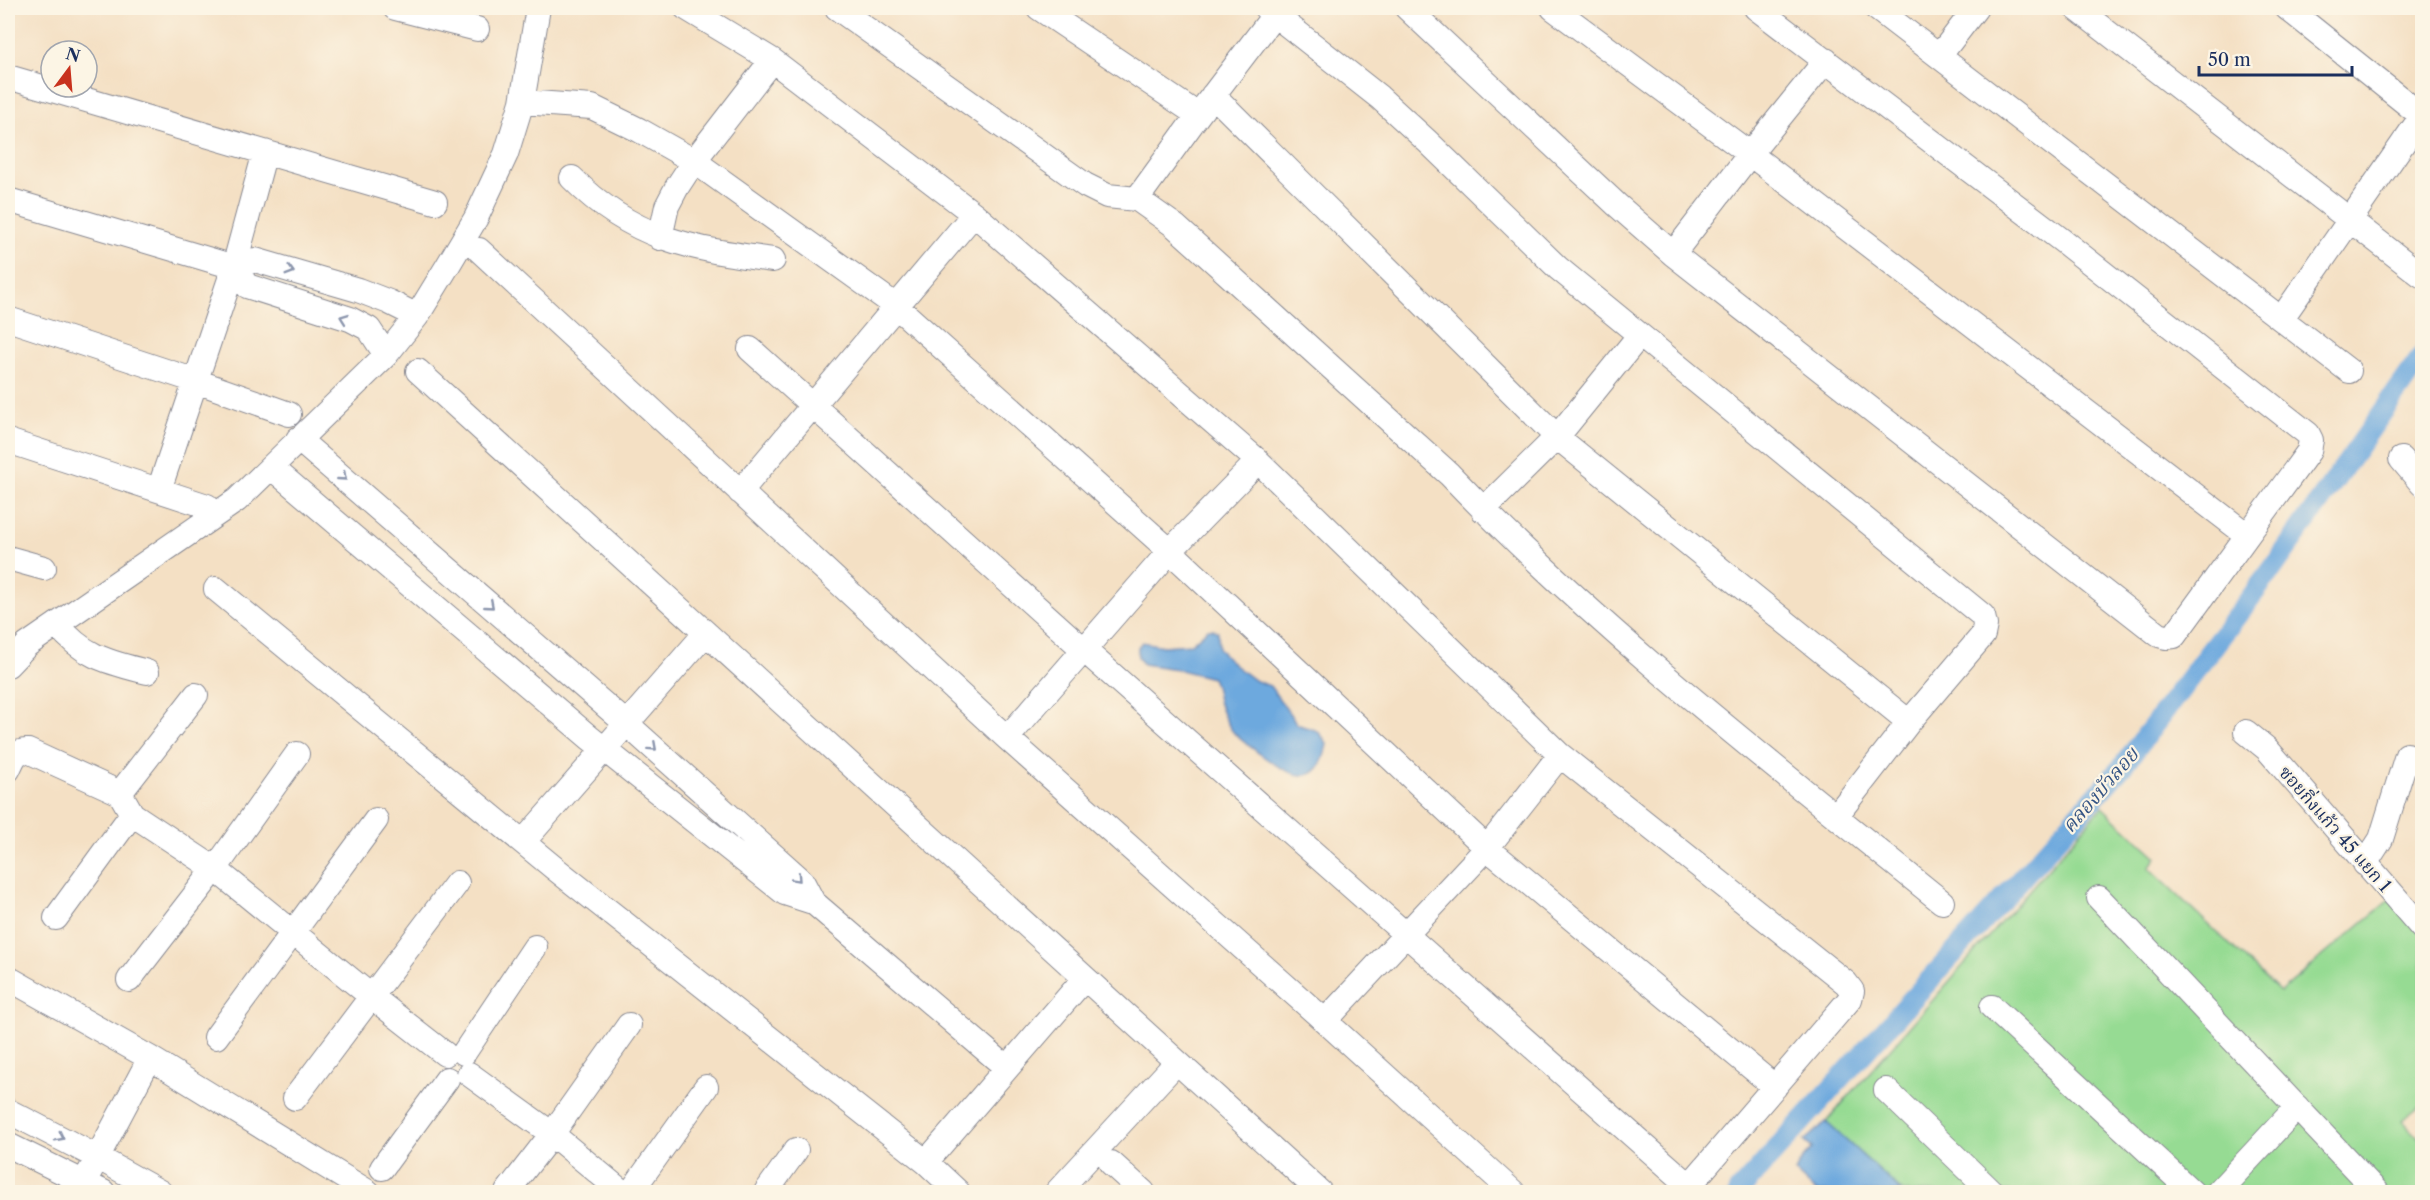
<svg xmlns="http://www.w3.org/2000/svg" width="2430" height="1200" viewBox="0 0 2430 1200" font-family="'Libre Caslon Text','Noto Serif Thai',serif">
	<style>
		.green { fill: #96db93; stroke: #588578; stroke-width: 1.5 }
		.water { fill: #6da9de; stroke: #446c9e; stroke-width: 1.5 }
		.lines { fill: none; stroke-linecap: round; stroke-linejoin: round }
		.canal { stroke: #6da9de; stroke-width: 21 }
		.minor-casing { stroke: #888891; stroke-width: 26 }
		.minor { stroke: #fff; stroke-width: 24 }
		.oneway { stroke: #8d97ae }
		.labels { text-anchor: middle; stroke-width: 4.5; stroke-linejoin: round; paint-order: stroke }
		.street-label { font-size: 18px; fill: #1b2f5e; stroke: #fcf5e5 }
		.water-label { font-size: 20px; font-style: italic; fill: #345484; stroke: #fcf5e5 }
	</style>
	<rect width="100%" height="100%" fill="#fcf5e5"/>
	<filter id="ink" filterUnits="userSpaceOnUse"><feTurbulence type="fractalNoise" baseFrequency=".0167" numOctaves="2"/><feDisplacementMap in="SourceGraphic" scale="12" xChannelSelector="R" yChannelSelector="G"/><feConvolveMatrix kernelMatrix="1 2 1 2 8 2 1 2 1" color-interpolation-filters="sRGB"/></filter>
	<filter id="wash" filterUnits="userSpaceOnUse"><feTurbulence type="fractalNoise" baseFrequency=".008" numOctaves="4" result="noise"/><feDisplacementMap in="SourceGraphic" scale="24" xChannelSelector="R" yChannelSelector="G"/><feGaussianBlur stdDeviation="1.35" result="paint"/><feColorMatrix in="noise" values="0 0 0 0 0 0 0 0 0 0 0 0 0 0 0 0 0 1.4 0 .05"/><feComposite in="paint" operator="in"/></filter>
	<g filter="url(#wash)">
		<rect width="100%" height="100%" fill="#f4e0c4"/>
		<path class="green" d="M2102,807L2157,857L2149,868L2280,992L2394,896L2422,928V1104L2402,1120L2422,1141V1192H1903L1826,1122Z"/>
		<path class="water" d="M1208,629H1213L1218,632L1219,649L1233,664L1254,680L1270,686L1297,724C1315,732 1316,725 1327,744C1319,793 1288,775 1260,754C1252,747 1241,741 1234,733C1228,726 1220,709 1218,700C1216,691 1216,686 1212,678L1176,669L1143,664L1138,657V647L1142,642L1163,646L1191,644Z
			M1826,1122L1902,1192H1816L1795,1172L1799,1164L1812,1148L1804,1141Z"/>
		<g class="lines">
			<path class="canal" d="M1738,1192L2122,767L2273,568L2422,356"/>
		</g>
	</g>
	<g filter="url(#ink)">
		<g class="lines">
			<g class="minor-casing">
				<path id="minor" d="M395,8L477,29
					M686,8L772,60L974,214L1258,461L1560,755L1846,983L1852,991L1850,999L1684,1192
					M837,8L1085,185L1107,196L1137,199L1175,226L1449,474C1599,631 1773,765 1942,902
					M1039,8L1198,115
					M1266,8L1379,97L1428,142L1558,268L1983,616L1985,625L1983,635L1909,722L1836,816
					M1407,8L1617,205L1673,254L2159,635L2166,637L2174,636L2309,451L2311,440L2308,434L2064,242L1756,8
					M1553,8L1750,154L2247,535
					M1876,8L2349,371
					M2076,8L2421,275
					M2287,8L2422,116
					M1940,55L1976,8
					M8,77L435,202
					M1213,95L1557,437L1909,722
					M522,102L592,107L639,130L694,161L896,306L1170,551L1487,848L1775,1087
					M572,178C632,239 691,249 773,260
					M1137,199L1198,115L1275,14
					M8,200L234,267L255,260L358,290L389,302L417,316
					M660,238L667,206L677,187L694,161L772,60
					M479,250L1007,738L1325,1021L1513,1192
					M1673,254L1750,154L1826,60
					M234,267L247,286L350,319L369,329L386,355
					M2282,318L2422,116
					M8,319L196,381L289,414
					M750,349L1083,649L1690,1186
					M418,371L1320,1192
					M8,441L207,506
					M2401,459L2422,484
					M271,467L590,738L785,893L813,902L802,881L628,725L298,439
					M159,490L234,267L265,152
					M740,492L974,214
					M1483,510L1557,437L1639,336
					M8,558L44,568
					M216,589L553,867L926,1162L958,1192
					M58,625C83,657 109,662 147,672
					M8,665L27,645L237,500L386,355L417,316L447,267L476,218L506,154L522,102L538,8
					M2246,732L2267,749L2422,928
					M1007,738L1170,551L1258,461
					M8,770C13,760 15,750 28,751L120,793L196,695
					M120,793L132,814L215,869L372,997L445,1054
					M523,842L706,633
					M2365,864L2381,839L2407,755
					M2099,898L2377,1192
					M813,902L1007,1068
					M56,918L132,814
					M8,978L150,1058L368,1192
					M129,980L215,869L297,754
					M1992,1007L2192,1192
					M1325,1021L1487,848L1560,755
					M216,1037L376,820
					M464,1053L535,947
					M469,1074L552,1134L622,1192
					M1886,1090L1992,1192
					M295,1098L457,883
					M8,1111L97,1157L160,1192
					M8,1145L103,1192
					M926,1162L1085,978
					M1111,1163L1143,1192
					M382,1168L447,1079
					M79,1192L150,1058
					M507,1192L552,1134L629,1025
					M631,1192L706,1087
					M766,1192L796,1150
					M1057,1192L1177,1062
					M2218,1192L2297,1107"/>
			</g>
			<use href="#minor" class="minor"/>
		</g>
		<defs><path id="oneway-chevron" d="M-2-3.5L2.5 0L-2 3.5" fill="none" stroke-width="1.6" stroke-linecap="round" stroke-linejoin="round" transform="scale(1.5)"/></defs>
		<g class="oneway">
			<use href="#oneway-chevron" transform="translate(290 271) rotate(16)"/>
			<use href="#oneway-chevron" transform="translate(344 318) rotate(-160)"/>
			<use href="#oneway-chevron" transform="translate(343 477) rotate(41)"/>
			<use href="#oneway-chevron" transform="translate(490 605) rotate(41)"/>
			<use href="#oneway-chevron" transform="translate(653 747) rotate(42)"/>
			<use href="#oneway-chevron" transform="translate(797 878) rotate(47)"/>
			<use href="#oneway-chevron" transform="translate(60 1137) rotate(27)"/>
		</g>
	</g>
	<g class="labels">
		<g class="street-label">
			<text transform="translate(2335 829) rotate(49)" y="6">ซอยกิ่งแก้ว 45 แยก 1</text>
		</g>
		<g class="water-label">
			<text transform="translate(2100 790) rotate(-49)" y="7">คลองบัวลอย</text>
		</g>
	</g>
	<rect width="2430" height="1200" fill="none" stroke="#fcf5e5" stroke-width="30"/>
	<g transform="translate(69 69) rotate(16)"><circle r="28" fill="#fcf5e5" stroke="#a2a6af" stroke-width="1.5"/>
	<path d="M0-4.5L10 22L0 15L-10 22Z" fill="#c8321e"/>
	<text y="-9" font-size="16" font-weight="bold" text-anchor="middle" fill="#1b2f5e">N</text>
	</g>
	<path d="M2199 66v9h153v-9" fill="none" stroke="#1b2f5e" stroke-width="3"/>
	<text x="2208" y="66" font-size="18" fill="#1b2f5e" stroke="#fcf5e5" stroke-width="4.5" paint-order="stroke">50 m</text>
</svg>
